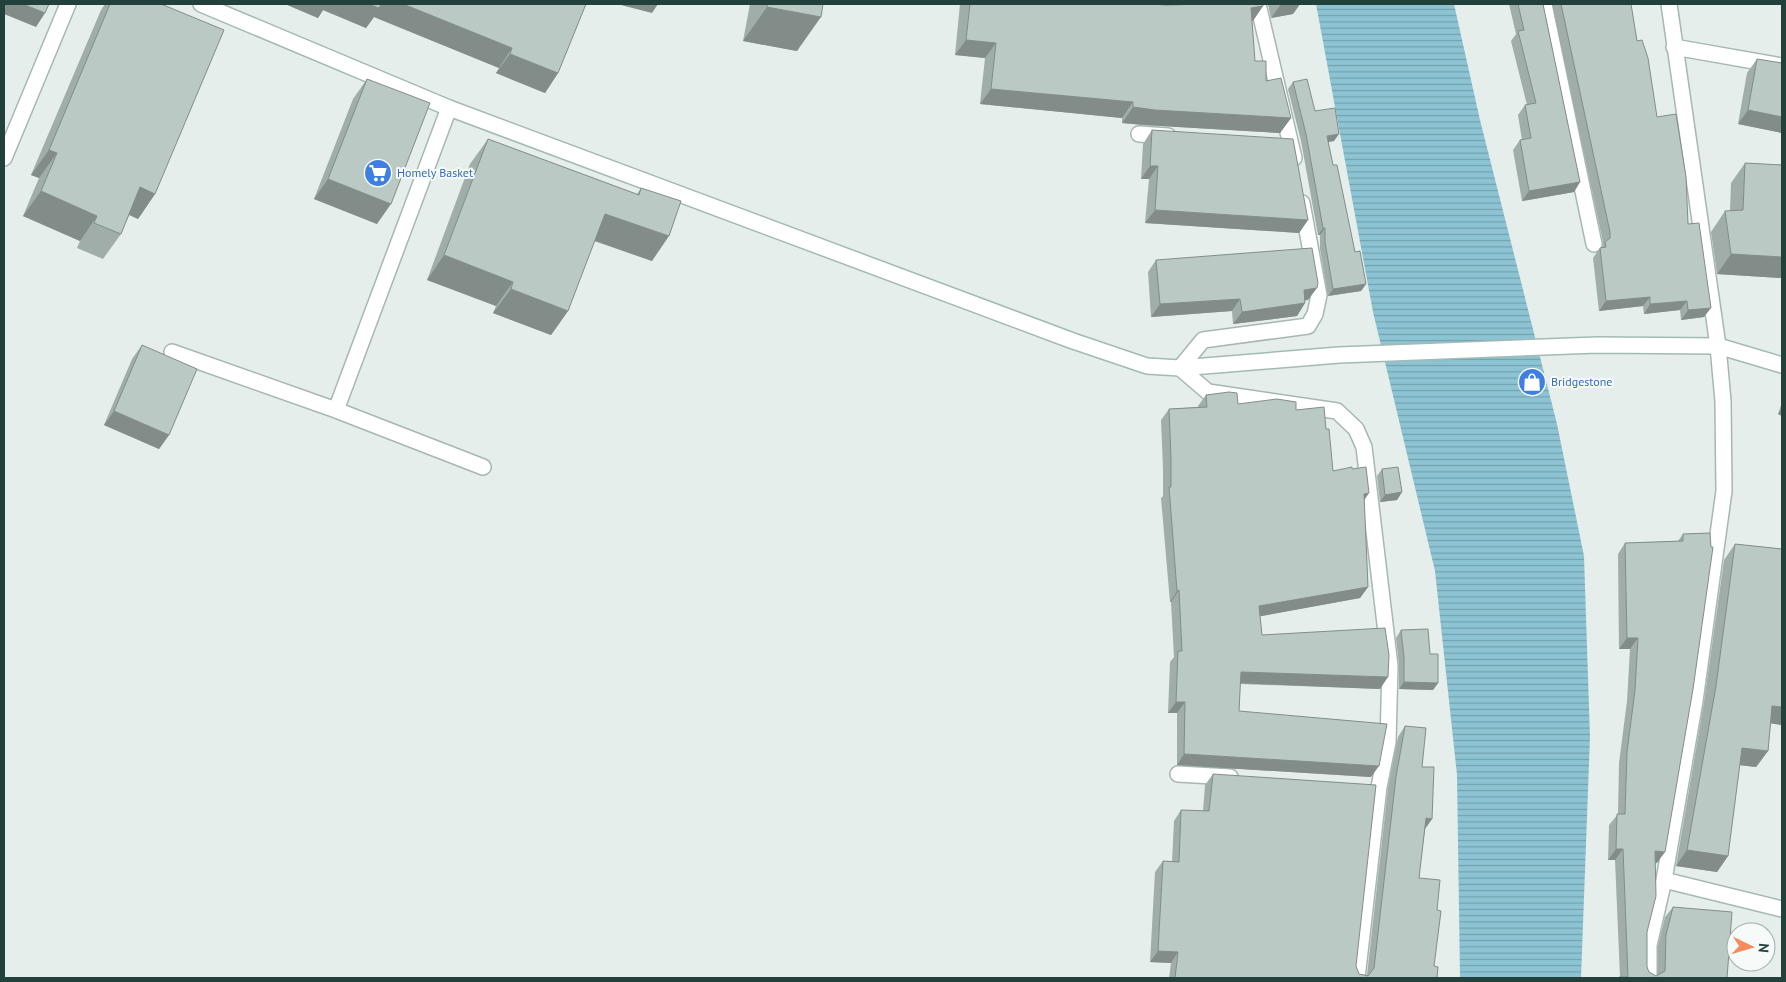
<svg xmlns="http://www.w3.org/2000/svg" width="1786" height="982" viewBox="0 0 1786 982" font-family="'PT Sans',sans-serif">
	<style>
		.water { fill: url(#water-rules) }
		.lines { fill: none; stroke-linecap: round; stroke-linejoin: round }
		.street-casing { stroke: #a7b7b3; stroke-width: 18 }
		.secondary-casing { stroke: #a3bab4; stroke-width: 18 }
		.street { stroke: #fff; stroke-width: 15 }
		.secondary { stroke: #fff; stroke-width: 15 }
		.wall { fill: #a0ada9 }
		.shaded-wall { fill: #828d89 }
		.building { fill: #bac9c4; stroke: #828d89 }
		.labels { text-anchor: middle; stroke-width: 4; stroke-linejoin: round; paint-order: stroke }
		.shop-label { font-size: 12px; fill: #366cbe; stroke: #f6faf8; text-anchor: start }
	</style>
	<defs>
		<pattern id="water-rules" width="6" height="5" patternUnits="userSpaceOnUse" patternTransform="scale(1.25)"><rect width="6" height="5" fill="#8dc4d4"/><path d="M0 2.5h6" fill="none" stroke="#73a1ad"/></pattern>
	</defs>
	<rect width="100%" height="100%" fill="#e5eeeb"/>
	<path class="water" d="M1316,4H1454L1480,120L1557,424L1584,556L1590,737L1581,978H1460L1457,775L1435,571L1373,312Z"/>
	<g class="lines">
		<g class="street-casing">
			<path id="street" d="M1258,4L1294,158
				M1544,4L1594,244
				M1674,47L1782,66
				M1139,134L1168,136
				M4,158L68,4
				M1302,203L1319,295L1315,314L1308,326L1203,340L1180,368L1208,392L1337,411L1356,429L1364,447L1390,666L1388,742L1379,787L1357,978
				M172,352L336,410L483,467
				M336,410L449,108
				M1178,774L1230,777
				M1664,880L1782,909
				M1649,978V945L1664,880L1695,701L1724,491L1723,401L1718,346L1669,4"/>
		</g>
		<g class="secondary-casing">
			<path id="secondary" d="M201,4L449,108L1073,341L1147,366L1180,368L1339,355L1597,345L1718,346L1782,365"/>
		</g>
		<use href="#street" class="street"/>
		<use href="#secondary" class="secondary"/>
	</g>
	<path class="wall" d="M105,4H161L155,194L138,219L129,215L121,234L103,259L77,248L80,241L23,216L39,178L31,175L101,10Z
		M285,4H586L558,73L545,93L496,73L499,68L374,17L366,28L323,10L318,18Z
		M750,4H823L797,51L743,41Z
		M960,4H1151L1166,5L1263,6L1252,21L1255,61L1266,81L1291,118L1280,133L1144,125L1122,123V118L980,104L985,58L955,55Z
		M1268,4H1300L1293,14L1271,18Z
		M1509,4H1543L1580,182L1574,192L1522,201L1513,150L1520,140H1522L1518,115L1525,105H1527L1511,41L1516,34Z
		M1552,4H1631L1637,41L1657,117L1688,224L1704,317L1681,320L1680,310L1644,314L1643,306L1599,311L1593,258L1600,248H1601L1603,246V242Z
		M1757,59L1782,63V133L1738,124L1747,73Z
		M367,79L377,224L314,199L353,99Z
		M1293,82L1315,111L1334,141L1328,142L1333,165L1355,252L1366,284L1361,291L1328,296L1320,249V235H1318L1301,141L1288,89Z
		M1152,130L1308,220L1299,233L1145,223L1149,179H1141L1143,144Z
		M488,139L637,194L641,188L652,261L594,241L568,311L551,335L493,313L496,306L427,280L470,164Z
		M1745,163L1782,165V276L1781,278L1717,274L1711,232L1725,211H1730L1731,183Z
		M1156,260L1308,300H1305V303L1297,316L1233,324L1232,311L1151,317L1148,272Z
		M142,345L169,435L159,449L104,425L132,359Z
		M1206,395L1238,404L1296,410L1326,429L1333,471L1364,501L1368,587L1360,598L1260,616L1262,635L1380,689L1240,684L1239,711L1371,777L1177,765V713H1168L1170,662L1174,657L1171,602H1170L1161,498L1163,496V469L1161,420L1169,409L1198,407V406Z
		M1782,402V416L1778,414Z
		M1382,469L1402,492L1397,500L1380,502L1377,476Z
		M1710,533L1657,863H1655L1647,932V967L1649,972L1656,976H1658V946L1665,917L1673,907L1727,978H1618L1619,977H1620L1615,860H1608L1609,825L1618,814L1619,763L1627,701L1630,649H1619L1618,554L1625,543L1678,541L1683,534Z
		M1735,544L1782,549V725L1771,723L1768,751L1756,767L1739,765L1728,856L1717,872L1676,866L1704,702L1724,560Z
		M1401,630L1430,654L1438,683L1433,690L1399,689V665L1396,638Z
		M1405,726L1422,767L1432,819L1425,829L1419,878L1437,910L1434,966L1437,978H1169L1171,963L1150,962L1155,872L1163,861L1172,862L1174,821L1181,810L1203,811L1205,785L1213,774L1356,966L1359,974L1367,975L1388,788L1398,737Z"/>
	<path class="shaded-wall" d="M4,4H23L45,13L36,27L4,14Z
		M285,4H403L512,48L499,68L374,17L366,28L323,10L318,18Z
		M617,4H658L652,13Z
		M1281,4H1300L1293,14L1271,18Z
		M1263,6L1253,21L1240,23L1251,8Z
		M767,7L821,17L797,51L743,41Z
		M966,40L996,43L985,58L955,55Z
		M510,54L558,73L545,93L496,73Z
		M991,89L1133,102L1122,118L980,104Z
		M1133,107L1291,118L1280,133L1144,125L1122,123Z
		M1748,110L1782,117V133L1738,124Z
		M1339,134L1334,141L1322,143L1327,136Z
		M49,150L57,153L39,178L31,175Z
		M1150,166H1158L1149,179H1141Z
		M328,179L391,204L377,224L314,199Z
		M1580,182L1574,192L1522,201L1529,191Z
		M140,187L155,194L138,219L123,212Z
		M41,191L97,216L80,241L23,216Z
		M1155,210L1308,220L1299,233L1145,223Z
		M605,214L669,236L652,261L587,238Z
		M1323,228H1325L1320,235H1318Z
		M1731,254L1782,257V276L1781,278L1717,274Z
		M444,255L513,282L496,306L427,280Z
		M1366,284L1361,291L1328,296L1333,289Z
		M1317,288L1308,300L1295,302L1304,290Z
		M511,289L568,311L551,335L493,313Z
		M1650,297L1643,306L1599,311L1606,301Z
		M1240,299L1232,311L1151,317L1160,304Z
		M1687,301L1680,310L1644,314L1650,304Z
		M1305,303L1297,316L1233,324L1242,312Z
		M1711,308L1704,317L1681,320L1688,310Z
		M1782,408V416L1778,414Z
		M114,411L169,435L159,449L104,425Z
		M1402,492L1397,500L1380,502L1385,495Z
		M1369,493L1361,505L1364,494Z
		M1368,587L1360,598L1251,618L1259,606Z
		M1179,590L1171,602H1170L1177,591Z
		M1627,638H1638L1630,649H1619Z
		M1241,672L1388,677L1380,689L1233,683Z
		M1404,682L1438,683L1433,690L1399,689Z
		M1176,702H1185L1177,713H1168Z
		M1772,706L1782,707V725L1761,722Z
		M1742,748L1768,751L1756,767L1730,764Z
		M1184,754L1379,766L1371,777L1177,765Z
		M1426,818L1432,819L1424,830Z
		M1616,849H1623L1615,860H1608Z
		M1687,850L1728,856L1717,872L1676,866Z
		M1655,851L1665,852L1657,863L1647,862Z
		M1158,951L1178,952L1171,963L1150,962Z"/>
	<path class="building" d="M23,4H49L45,13Z
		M110,4H161L224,30L155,194L140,187L121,234L94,223L97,216L41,191L57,153L49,150Z
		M368,4H381L379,8Z
		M403,4H586L558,73L510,54L512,48Z
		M767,4H823L821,17L767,7Z
		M970,4H1151L1166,5L1209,4H1263V6L1251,8L1255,61H1266V81L1281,78L1291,118L1155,110L1133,107V102L991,89L996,43L966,40Z
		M1518,4H1543L1580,182L1529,191L1520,140L1531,138L1525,105L1536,103L1518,31L1524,30Z
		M1561,4H1631L1637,41L1642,40L1648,58L1657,117L1676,114L1686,177L1688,224L1699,223L1711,308L1688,310L1687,301L1650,304V297L1606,301L1600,248L1606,247L1605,242L1610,238V232Z
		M1757,59L1782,63V117L1748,110Z
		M367,79L430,103L391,204L328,179Z
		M1307,79L1315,111L1335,108L1339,134L1327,136L1333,165H1337L1355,252L1360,251L1366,284L1333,289L1325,242V228H1323L1306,134L1293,82Z
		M1152,130L1293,139L1308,220L1155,210L1158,166H1150Z
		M488,139L639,195L641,188L681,201L669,236L605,214L568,311L511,289L513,282L444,255Z
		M1745,163L1782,165V257L1731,254L1725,211L1743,210Z
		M1312,248L1318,283L1317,288L1304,290L1305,303L1242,312L1240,299L1160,304L1156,260Z
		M142,345L197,369L169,435L114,411Z
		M1229,392L1237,393L1238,404L1277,399L1296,402V410L1324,407L1326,429H1329L1333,471L1352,467V469L1366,467L1369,493L1364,494L1368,587L1259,606L1262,635L1385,628L1389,655L1388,677L1241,672L1239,711L1387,724L1379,766L1184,754L1185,702H1176L1178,651H1182L1179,590L1177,591L1169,487H1171V458L1169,409L1207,407L1206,395Z
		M1398,467L1402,492L1385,495L1382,469Z
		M1710,533L1711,547H1713L1693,689L1665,852L1655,851L1656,896L1647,932V967L1649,972L1656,976L1665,971L1666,935L1673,907L1732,912L1727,978H1619V977H1628L1623,849H1616L1617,814H1625L1627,752L1635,690L1638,638H1627L1625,543L1683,541V534Z
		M1735,544L1782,549V707L1772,706L1768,751L1742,748L1728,856L1687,850L1716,686Z
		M1428,629L1430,654H1438V683L1404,682V658L1401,630Z
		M1405,726L1426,728L1422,767H1434L1432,819L1426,818L1419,878L1440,880L1437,910L1441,911L1434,966L1438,967L1437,978H1175L1178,952L1158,951L1163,861L1179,862L1181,810L1209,811L1213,774L1376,785L1356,966L1359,974L1368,976L1374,968L1396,777Z"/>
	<defs>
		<g id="supermarket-disc" transform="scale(1.4375)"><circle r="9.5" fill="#3f7fe0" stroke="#f6faf8"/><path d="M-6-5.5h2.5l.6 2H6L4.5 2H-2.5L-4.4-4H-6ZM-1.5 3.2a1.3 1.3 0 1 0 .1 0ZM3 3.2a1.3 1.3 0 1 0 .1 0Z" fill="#fff"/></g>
		<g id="shop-disc" transform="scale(1.4375)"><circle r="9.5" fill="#3f7fe0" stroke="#f6faf8"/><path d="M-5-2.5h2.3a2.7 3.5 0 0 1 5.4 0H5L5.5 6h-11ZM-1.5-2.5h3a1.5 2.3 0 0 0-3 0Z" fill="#fff"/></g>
	</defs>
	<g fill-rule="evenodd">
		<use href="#supermarket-disc" x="378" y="173"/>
		<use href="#shop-disc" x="1532" y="382"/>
	</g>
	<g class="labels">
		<g class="shop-label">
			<text x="397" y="177">Homely Basket</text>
			<text x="1551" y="386">Bridgestone</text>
		</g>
	</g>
	<rect width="1786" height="982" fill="none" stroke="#23413b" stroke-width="10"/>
	<g transform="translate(1751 947) rotate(95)"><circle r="24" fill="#f6faf8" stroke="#a2b0ac"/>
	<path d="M0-4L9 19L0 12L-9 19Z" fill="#f48c5d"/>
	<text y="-8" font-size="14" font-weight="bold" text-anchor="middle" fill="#23413b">N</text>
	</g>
</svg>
